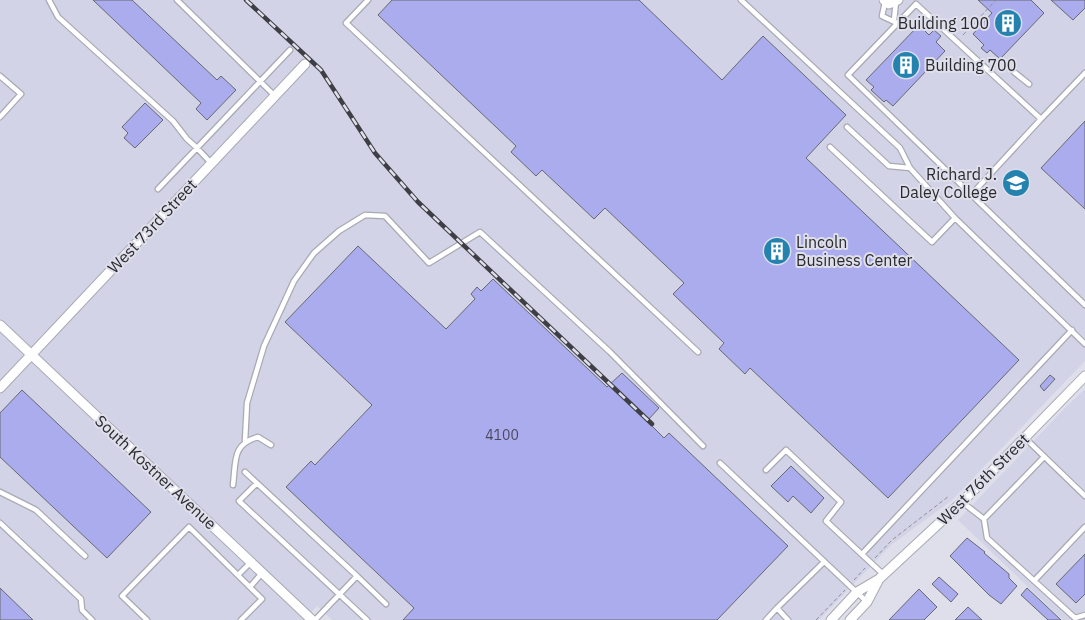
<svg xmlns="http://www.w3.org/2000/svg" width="1085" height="620" viewBox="0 0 1085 620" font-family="'IBM Plex Sans',sans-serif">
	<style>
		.built { fill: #d2d3e6 }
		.building { fill: #abaced; stroke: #676871 }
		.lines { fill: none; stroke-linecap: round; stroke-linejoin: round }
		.service-casing { stroke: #a8a9b3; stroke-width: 7 }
		.minor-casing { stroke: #a8a9b3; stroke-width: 11 }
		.path { stroke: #8e8f97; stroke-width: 1; stroke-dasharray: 4 2.5; stroke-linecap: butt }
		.service { stroke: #fff; stroke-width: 4.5 }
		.minor { stroke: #fff; stroke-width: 9 }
		.rail-casing { stroke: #3e3f44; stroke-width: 4.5 }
		.rail { stroke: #dedfea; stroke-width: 2.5; stroke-dasharray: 8; stroke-linecap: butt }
		.labels { text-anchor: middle; stroke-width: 4; stroke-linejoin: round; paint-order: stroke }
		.number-label { font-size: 14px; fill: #4a4a5e }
		.poi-label { font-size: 16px; fill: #292a2e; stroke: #dedfea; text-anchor: end }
		.street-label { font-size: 16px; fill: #292a2e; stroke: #dedfea }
	</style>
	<rect width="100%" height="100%" fill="#dedfea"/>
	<path class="built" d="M0,0H877L888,8L899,5L903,0H1085V361L951,501L891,545L819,620H332L317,606L304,620H0Z
		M1085,389V620H1063L958,520L1066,407Z"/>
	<path class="building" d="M93,0H132L217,80L221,76L236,90L207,120L196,109L201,103Z
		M392,0H639L722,80L763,36L846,115L806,158L1019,360L888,498L750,368L745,374L719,349L724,343L673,294L684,283L605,208L594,219L542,170L536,176L511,152L516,146L378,15Z
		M978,0H1031L1044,13L1000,59L990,50L987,53L981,48L984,45L973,34L992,13Z
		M1051,0H1085V8L1073,20Z
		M919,25L929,35L934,30L941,36L936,42L945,51L893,106L886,100L884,102L871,90L874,87L866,80Z
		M145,103L163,120L135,148L124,138L128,133L122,127Z
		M1085,121V209L1041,168Z
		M358,246L446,329L475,299L471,294L477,287L481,291L493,279L607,387L622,373L659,408L647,421L664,438L669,433L788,546L717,620H403L414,608L286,487L311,461L315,465L372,405L285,322Z
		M1050,375L1055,379L1044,391L1040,386Z
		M22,390L151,512L107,558L0,457V413Z
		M791,466L824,498L811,513L793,496L788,502L771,486Z
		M967,538L985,552L984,553L1009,574V578L1017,586L1001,604L989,595L950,556Z
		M1085,554V594L1076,603L1056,584Z
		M939,577L958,594L951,602L932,584Z
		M0,588L33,620H0Z
		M1027,588L1061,620H1048L1021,595Z
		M919,589L937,607L924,620H889Z
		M968,607L982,620H955Z"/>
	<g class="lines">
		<g class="service-casing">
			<path id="service" d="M49,0L58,17L173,121L187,139L197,148L290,50
				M177,0L275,96
				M368,0L346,23L698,352
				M741,0L900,148L910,168L955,218
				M885,2L882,16L897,23
				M894,20L896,2
				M1014,72L1029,84
				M0,76L21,94L0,117
				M1041,119L1085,73
				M847,127L889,166L910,168
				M830,147L932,242L955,218L1085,344
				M158,189L197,148L211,163
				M971,195L1041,119L916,4L848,75L1085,305
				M1025,438L1085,496
				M245,441L247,403L264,346L294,281L314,253L339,231L365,215L385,216L429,263L480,232L610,352L703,446
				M720,463L867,602
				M766,470L786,450L841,502L826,521L884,575
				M245,472L357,576L315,620
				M257,483L239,501L367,620
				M233,485C236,461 232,444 258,437L271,445
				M0,492L36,510L85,556
				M962,502L984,519L1044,457
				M984,519L987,538L1075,618L1085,615
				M0,523L81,599L82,610L92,620
				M862,554L1072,330
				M238,575L251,562
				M357,576L386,604
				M1034,581L1085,527
				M250,587L262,573
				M147,620L122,596L189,527L262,599L241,620
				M766,620L777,608
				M788,620L777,608L824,562"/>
		</g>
		<g class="minor-casing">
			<path id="minor" d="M884,0L889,4L898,0
				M0,325L312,620
				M0,388L305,64
				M831,620L857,592L879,579L962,502L1085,376
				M850,620L867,602L879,579"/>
		</g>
		<path class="path" d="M963,35L996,0
			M875,558L892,540L949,496
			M854,580L865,568
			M816,620L845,590"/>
		<use href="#service" class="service"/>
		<use href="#minor" class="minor"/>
		<g class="rail-casing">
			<path id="rail" d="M246,0L321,70L375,153L418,202L652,424"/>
		</g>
		<use href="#rail" class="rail"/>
	</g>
	<defs>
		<g id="building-disc" transform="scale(1.4375)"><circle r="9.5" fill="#2382ae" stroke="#dedfea"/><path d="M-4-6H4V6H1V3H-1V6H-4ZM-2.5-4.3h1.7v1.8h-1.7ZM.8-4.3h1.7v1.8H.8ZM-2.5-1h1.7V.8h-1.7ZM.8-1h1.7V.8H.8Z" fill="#fff"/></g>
		<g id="university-disc" transform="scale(1.4375)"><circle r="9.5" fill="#2382ae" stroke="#dedfea"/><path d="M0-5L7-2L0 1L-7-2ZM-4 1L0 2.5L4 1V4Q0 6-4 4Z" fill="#fff"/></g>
	</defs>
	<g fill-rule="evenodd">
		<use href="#building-disc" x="1008" y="23"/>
		<use href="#building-disc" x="906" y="65"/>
		<use href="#university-disc" x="1016" y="183"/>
		<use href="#building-disc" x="777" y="251"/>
	</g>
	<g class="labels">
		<g class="number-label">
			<text x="502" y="440">4100</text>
		</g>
		<g class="poi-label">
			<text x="989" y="29">Building 100</text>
			<text x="925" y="71" text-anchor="start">Building 700</text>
			<text x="997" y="180">Richard J.<tspan x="997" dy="18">Daley College</tspan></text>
			<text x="796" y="248" text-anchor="start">Lincoln<tspan x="796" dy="18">Business Center</tspan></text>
		</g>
		<g class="street-label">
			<text transform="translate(152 226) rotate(-47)" y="6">West 73rd Street</text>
			<text transform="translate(156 472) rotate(43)" y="6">South Kostner Avenue</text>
			<text transform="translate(983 479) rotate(-45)" y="6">West 76th Street</text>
		</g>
	</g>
</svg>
